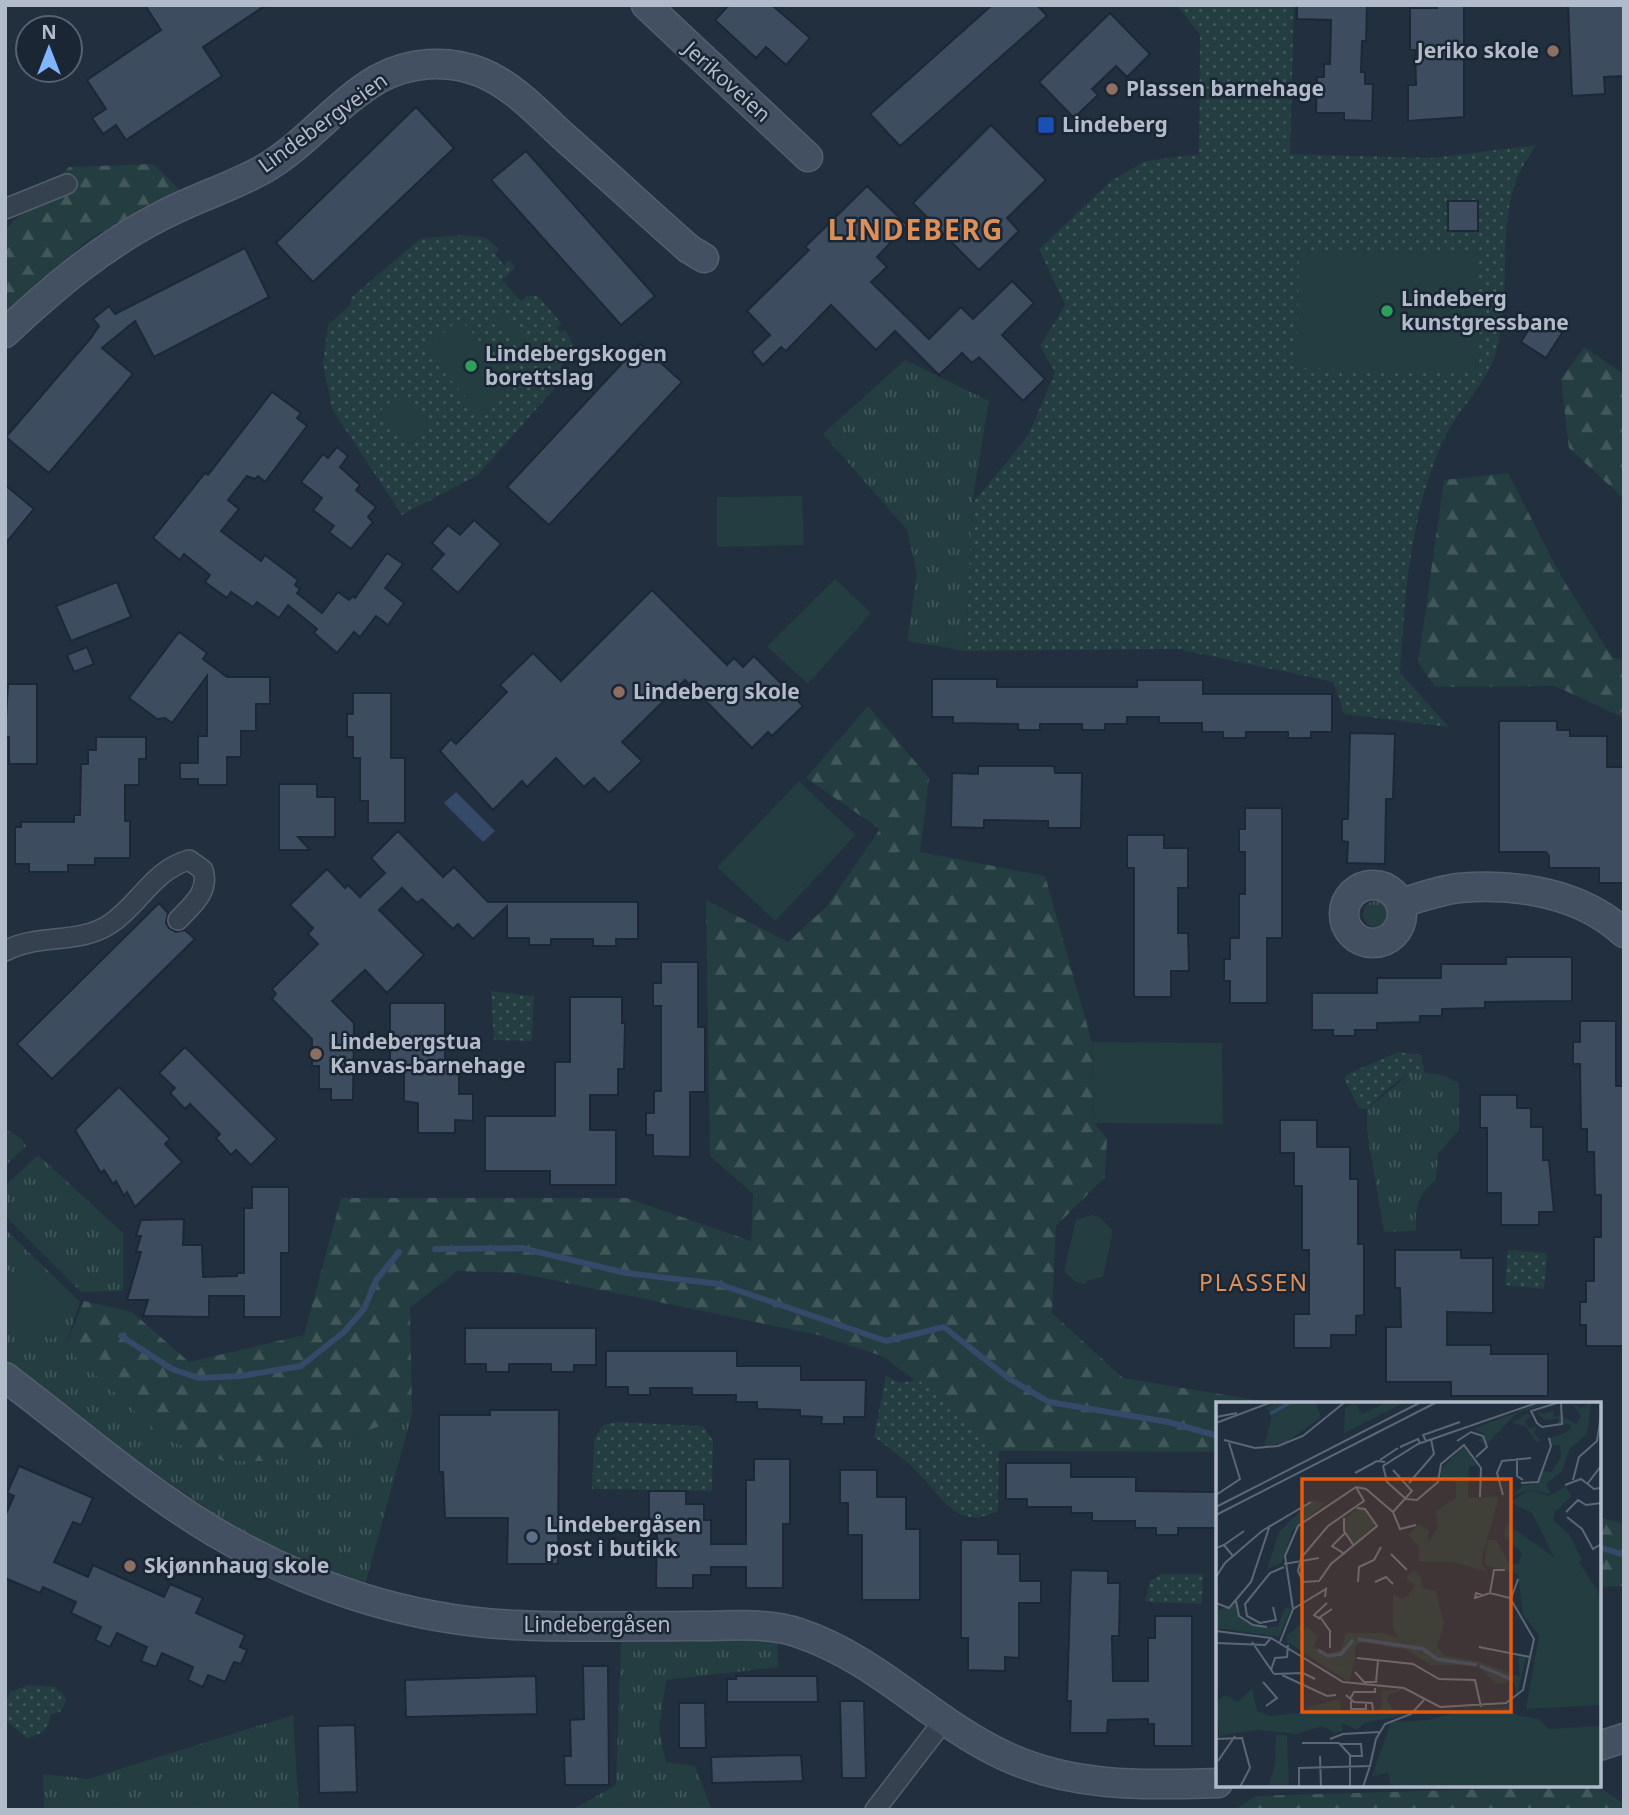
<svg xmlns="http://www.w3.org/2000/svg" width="1629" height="1815" viewBox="0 0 1629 1815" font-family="'Noto Sans',sans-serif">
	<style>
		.grass { fill: url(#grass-tufts) }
		.forest { fill: url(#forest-firs) }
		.park { fill: url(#park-dots) }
		.pitch { fill: #233d40 }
		.water { fill: #344a68 }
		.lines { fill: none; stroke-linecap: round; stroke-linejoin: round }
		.stream { stroke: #344a68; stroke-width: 6 }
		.building { fill: #3d4d5f; stroke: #1d2836; stroke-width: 2 }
		.street-casing { stroke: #545e6d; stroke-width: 22 }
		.secondary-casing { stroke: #545e6d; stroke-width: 31 }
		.street { stroke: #36414f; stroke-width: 19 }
		.secondary { stroke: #435062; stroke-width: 28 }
		.education-dot { fill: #8d6e63; stroke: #1b2634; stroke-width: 2.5 }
		.transit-dot { fill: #1a4fb4; stroke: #1b2634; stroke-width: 2.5 }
		.leisure-dot { fill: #2e9e5b; stroke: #1b2634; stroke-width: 2.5 }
		.service-dot { fill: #5c6f8a; stroke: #1b2634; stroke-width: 2.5 }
		.labels { text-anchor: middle; stroke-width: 5; stroke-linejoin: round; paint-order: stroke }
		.poi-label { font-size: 21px; font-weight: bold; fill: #b1bbca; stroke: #1b2634; text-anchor: start }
		.street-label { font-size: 21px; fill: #b1bbca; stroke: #1b2634 }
		.neighbourhood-label { font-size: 23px; letter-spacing: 2px; fill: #de8f58; stroke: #1b2634 }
		.district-label { font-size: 28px; font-weight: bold; letter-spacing: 2px; fill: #de8f58; stroke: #1b2634 }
		.inset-river { fill: none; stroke: #344a68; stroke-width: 3.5 }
		.inset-road { fill: none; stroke: #5b6777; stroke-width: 2 }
		.view { fill: #e8590c; fill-opacity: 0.15; stroke: #e8590c; stroke-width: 3.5 }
		.inset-edge { fill: none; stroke: #b1bbca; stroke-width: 3.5 }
	</style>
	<defs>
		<pattern id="grass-tufts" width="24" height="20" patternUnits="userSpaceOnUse" patternTransform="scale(1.75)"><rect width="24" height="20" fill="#233d40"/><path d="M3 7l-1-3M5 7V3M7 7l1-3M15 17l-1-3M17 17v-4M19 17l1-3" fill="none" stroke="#41575a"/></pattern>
		<pattern id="forest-firs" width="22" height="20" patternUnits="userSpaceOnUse" patternTransform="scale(1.75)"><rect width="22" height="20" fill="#233d40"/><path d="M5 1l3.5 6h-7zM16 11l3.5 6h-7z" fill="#41575a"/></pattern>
		<pattern id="park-dots" width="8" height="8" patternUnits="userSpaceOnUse" patternTransform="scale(1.75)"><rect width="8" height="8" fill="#233d40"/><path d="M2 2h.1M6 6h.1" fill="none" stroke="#41575a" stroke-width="1.8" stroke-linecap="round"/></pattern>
	</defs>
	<rect width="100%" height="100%" fill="#212f3f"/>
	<path class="grass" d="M905,360L989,401L972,504L966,651L907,641L917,574L907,530L823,434Z
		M1363 914a13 13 0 1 1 26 0a13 13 0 1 1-26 0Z
		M1413,1071L1442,1075L1459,1083V1130L1438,1154L1436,1180C1417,1196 1415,1207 1416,1231L1384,1232L1367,1131V1109Z
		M5,1129L22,1139L26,1146L5,1166Z
		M38,1155L123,1233V1291L81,1292L5,1216V1186Z
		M5,1229L80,1302L65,1347L318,1449L412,1414L365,1585L249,1537L102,1437L5,1364Z
		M743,1637L777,1641L779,1667L666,1680L659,1729L666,1762L695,1766L711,1808L716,1810H572L616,1785L621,1641Z
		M293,1715L299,1810H44L43,1774L88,1779Z"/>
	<path class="forest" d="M153,164L181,191L89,239L5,313V230L69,167Z
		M1584,347L1624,374V499L1569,448L1561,379Z
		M1508,473L1561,576L1612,657L1624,660V718L1555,686L1435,687L1418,663L1444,480Z
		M868,706L929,778L920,852L1045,876L1092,1042L1094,1123L1107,1138L1105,1177L1056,1226L1052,1313L1123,1378L1280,1404H1218V1452L999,1451L935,1387L915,1380L882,1356L818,1335L518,1273L457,1271L410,1308L412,1414L318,1449L272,1461H224L166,1440L65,1347L84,1301L132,1312L189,1362L304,1335L341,1198H627L751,1241L753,1194L710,1156L706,900L788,942L826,907L880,829L806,778Z
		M1599,1517L1624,1524V1586L1599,1587Z
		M1598,1786L1624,1804V1810H1234L1256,1796Z"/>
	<path class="park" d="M1177,5H1294L1290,154L1432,158L1536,145C1530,155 1522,166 1517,178C1496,233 1513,296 1496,352C1487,384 1458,409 1444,439C1410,513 1405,593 1400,673L1449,727L1344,714L1333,682L1178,649L966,651L972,504L1028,436L1055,372L1040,346L1065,305L1039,249L1111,181L1145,161L1199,154L1200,35Z
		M463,235L487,238L499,249L495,254L504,265L509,260L515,268L502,280L521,301L527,296H538L562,324L557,327L561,332L565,329L574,347L562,363L561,381L478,475L402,515L332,409L323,363L328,325L349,306L352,297L421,238Z
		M491,991L534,996L532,1041L494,1040Z
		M1398,1052L1421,1055L1425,1073C1403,1070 1383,1094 1367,1109L1359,1108L1344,1079L1348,1074Z
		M1508,1250L1547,1253L1544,1289L1505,1285Z
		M886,1376L901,1383L915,1380L935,1387L995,1446L999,1451L998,1511C958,1530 946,1502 921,1476C907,1461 891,1449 874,1437Z
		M617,1422L703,1426L713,1441L712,1491L592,1489L594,1439L603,1425Z
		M1161,1574H1203L1202,1604L1145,1602L1150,1581Z
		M28,1685L55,1687L67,1699L61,1711L51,1715C48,1728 42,1736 27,1738L5,1720V1702L10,1692Z"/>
	<path class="pitch" d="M1299,251L1476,253L1475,371L1297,368Z
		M504,313L532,348L523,354L496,319Z
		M460,319L518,384L481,415L424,349Z
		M400,393L430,427L410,445L379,412Z
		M802,496L804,545L717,547V497Z
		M835,579L871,613L808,684L767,646Z
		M799,781L856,835L775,921L717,867Z
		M1092,1042L1222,1043L1223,1124L1094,1123Z
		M1091,1215L1100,1217L1113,1231L1103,1277L1086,1281L1085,1284L1076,1282L1064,1271L1076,1220Z
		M6,1269L71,1304L52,1339L5,1314Z"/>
	<path class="water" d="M456,792L495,831L483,842L444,803Z"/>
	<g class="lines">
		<path class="stream" d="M435,1249L521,1248L626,1273L719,1284L886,1341L944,1327L1008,1378L1049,1402L1168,1422L1218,1436
			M121,1336L172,1369L199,1378L240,1376L301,1366L344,1332L364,1309L377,1279L399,1252
			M1599,1547L1624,1555"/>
	</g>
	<path class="building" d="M145,5H266L203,47L222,76L126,140L116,125L103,134L92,118L106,109L87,80L161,30Z
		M729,5H772L810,38L786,65L766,47L756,58L715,20Z
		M992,5H1037L1047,16L900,146L870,114Z
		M1297,5H1367L1366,41H1362L1361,72H1365V84H1373L1372,121L1344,120V113H1316L1317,77H1324V64H1330L1331,20L1297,19Z
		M1437,5H1464V117L1408,121V85H1416L1415,50H1410V8H1437Z
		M1568,5H1624V76L1604,77L1605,94L1572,96Z
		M1110,13L1150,54L1127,77L1116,66L1092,89L1098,95L1074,118L1039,82Z
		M416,107L454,148L313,282L276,243Z
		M991,125L1046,180L1007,218L1019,231L979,270L913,203Z
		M526,151L655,296L621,325L491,180Z
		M867,186L907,225L877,257L887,267L871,282L929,339L961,307L973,319L1012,281L1034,303L1002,335L1045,379L1023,401L979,357L972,363L962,353L939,375L895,331L876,350L831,305L786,351L781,347L763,365L752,352L770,335L747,311L809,250L805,247Z
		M1448,201H1478V231H1448Z
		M245,248L269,297L154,357L135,321L102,348L133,374L49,473L6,437L91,338L99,326L93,319L109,306L115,314Z
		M1537,316L1562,333L1546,358L1521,342Z
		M640,344L682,382L549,525L507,487Z
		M272,392L301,413L297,418L307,426L265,482L258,476L255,479L247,476L228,500L239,509L221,531L261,561L265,555L298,580L295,585L300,589L297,593L322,613L338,592L349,600L353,596L355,598L387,553L403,564L385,588L404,603L388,625L376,616L360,637L354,632L337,653L314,633L317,629L288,605L279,618L257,602L253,607L231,592L227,598L205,582L210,575L184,554L180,560L153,538L205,473L208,475Z
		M337,447L348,456L340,467L360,485L356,490L376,507L368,517L373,522L351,549L329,532L334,526L313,510L322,498L301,482L323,454L328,458Z
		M5,485L34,509L5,544Z
		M474,520L501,544L458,593L431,569L444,554L432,543L448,525L460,535Z
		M117,582L131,617L71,641L56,606Z
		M652,590L727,665L734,658L743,667L754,656L803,706L772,736L768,732L752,748L685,680L622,742L642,761L609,793L594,778L584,787L556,758L527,787L522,781L493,810L440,751L451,739L456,744L507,692L500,685L533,653L561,681Z
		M179,632L207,653L203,659L227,677H270V704H256V731H241V757H227V785H198V779H180V763H198V736H207V676L172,723L165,718L157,719L129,698Z
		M87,647L94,664L74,672L67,655Z
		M932,679H997V687H1137V680H1203V694H1332V732H1311V738H1288V732H1246V738H1223V732H1202V723H1159V717H1127V724H1105V730H1082V724H1040V730H1018V724L953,723V717H932Z
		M8,684H37V764H9V737H5Z
		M353,693H391V758H405V823H368V801H360V758H353V737H347V714H353Z
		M1499,721H1557V730H1570V736H1607V767H1624V883H1599V868H1549V856L1546,852H1499Z
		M1350,733L1395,734L1393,799H1386L1385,864L1347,863L1348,842L1342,841V819H1348Z
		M96,737H146V759H139V785H125V821H130V858H95V865H68V872H29V864H15V827H21V822H74V815H80L81,764H88V750H96Z
		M978,766H1054L1055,773H1082L1081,828H1048V821L984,820V828L951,827L952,773L978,774Z
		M279,784H317V797H335V837H298L310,850H279Z
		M1245,808H1282V938H1267V1003H1230V981H1224V959H1230V938H1239V894H1245V852H1239V829H1245Z
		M398,831L443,877L454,867L488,902H638V939H616V946H593V939H551V945H529V938H507V906L473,939L458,924L453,929L422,899L417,903L402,888L379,910L424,955L387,993L365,970L332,1001L354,1023L353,1100H331V1089H319V1066H312V1039L272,999L276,994L272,989L318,944L308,934L313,928L290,905L327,869L345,888L348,885L360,897L385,873L371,858Z
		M1127,835H1164V848H1188V888H1178V933H1188L1189,971H1171V997H1134V868H1127Z
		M159,903L168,913L166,923L169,928L176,932L185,930L195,939L52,1079L17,1044Z
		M1506,957H1572V1001L1485,1002V1008L1442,1009V1016H1420V1022L1377,1023V1030H1355V1036H1333V1030H1312V993H1377V978H1441V964H1506Z
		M661,962H698V1027H705V1092H690V1157L653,1156V1135H646V1113H654V1091H661V1006H653V983H661Z
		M570,997H622V1023H625L624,1069H618V1095H590V1130H616V1185H550V1171H485V1116H555V1062H570Z
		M390,1003H445V1062H459V1094H473V1121L455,1120V1133H418V1103L404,1101V1068H390Z
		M1580,1021H1616V1086H1624L1623,1346H1586V1325H1580V1302H1586V1281H1594V1237H1601V1195H1595L1594,1152H1587V1129H1581L1580,1064H1573V1042H1580Z
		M185,1047L277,1139L251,1165L236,1150L231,1155L216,1138L220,1134L190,1104L185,1109L170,1093L175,1088L159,1073Z
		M119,1087L170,1139L165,1144L182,1162L135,1207L127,1192L124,1196L116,1181L113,1184L104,1170L101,1173L75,1130Z
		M1480,1095H1517V1108H1531V1127H1543V1160H1549L1554,1212H1539V1225H1501V1193H1487V1128H1480Z
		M1280,1120H1317V1147H1350V1179H1358V1244H1364V1315L1356,1316V1335H1331V1348H1294V1314H1309V1250H1302V1186H1294V1153H1280Z
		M252,1187H289V1253H281V1317H244V1296H209V1317L143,1316L148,1300H127L141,1252H136L141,1236H136L141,1220L184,1219L183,1245H202L203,1277L237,1276V1273H244V1208H252Z
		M1395,1250H1461V1258H1493V1313L1447,1312V1345H1491V1354H1548V1396H1451V1382H1386V1327H1401L1400,1288H1395Z
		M465,1328H596V1365H574V1372H551V1364H509V1372H486V1364H465Z
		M606,1351H737V1366H801V1380H866L865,1417H844V1424H821L822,1417L800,1416V1410L757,1409V1402H736V1395H692V1388H650V1395H628V1387H606Z
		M490,1410H559L558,1564H507L508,1518H445L443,1472H439V1415H490Z
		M754,1459H790V1524H783V1588H746V1567H711V1575H693V1588H656L657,1523H649V1491H686V1504H704V1520H711V1544H746V1480H754Z
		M1006,1463H1071V1477H1136V1491L1218,1492V1528H1178V1535H1156V1528H1135V1521H1092V1513H1071V1507H1027V1499H1006Z
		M19,1466L93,1498L81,1525L73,1522L54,1562L88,1577L93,1565L164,1597L170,1584L203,1598L196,1613L245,1635L240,1647L247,1650L241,1664L234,1662L225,1682L208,1675L203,1687L188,1680L193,1667L162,1653L156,1667L141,1661L147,1647L117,1633L110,1647L95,1640L101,1627L71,1613L76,1602L43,1587L40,1593L5,1578V1516L14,1496L7,1493Z
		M840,1470H877V1497H906V1529H920V1600H862V1535H848V1503H840Z
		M961,1540H998V1554H1020V1581H1041V1603H1019V1658L1005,1657V1671L968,1670V1638H961Z
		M1071,1570L1108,1571V1583H1120L1119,1636H1112L1113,1681H1148V1638H1155V1616H1192V1746H1154V1724H1148V1719L1108,1720L1107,1733H1070L1071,1701H1067Z
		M583,1666H608L609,1785H565L564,1756H571L570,1720L584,1719Z
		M536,1676L537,1714L406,1717L405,1680Z
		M736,1676H817L818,1702H727V1679H736Z
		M840,1701H864L866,1778H842Z
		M679,1703H705L706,1748H679Z
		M355,1725L357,1792L319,1793L318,1726Z
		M801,1755L803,1781L712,1783L711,1757Z"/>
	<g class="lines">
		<g class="street-casing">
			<path id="street" d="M5,209L67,184
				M5,951C38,933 79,945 110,924C139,905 153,870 189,860L203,870C210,892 191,906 178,920
				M875,1810L945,1719"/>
		</g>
		<g class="secondary-casing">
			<path id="secondary" d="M646,5L808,157
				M5,333C53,288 102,246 161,216C193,199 229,188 262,170C305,146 335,104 378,79C409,62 447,59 480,72C513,85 538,113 563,136C605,173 647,212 689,249L704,258
				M1344 914a29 29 0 1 1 58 0a29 29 0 1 1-58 0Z
				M1400,903C1419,898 1440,890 1459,888C1516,883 1581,893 1624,933
				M5,1377C74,1429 140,1487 213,1531C305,1586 408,1620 514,1625C574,1628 634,1626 694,1626C728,1626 767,1622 799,1633C877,1659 931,1721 1003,1755C1073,1788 1143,1785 1218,1783
				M1599,1746L1624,1738"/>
		</g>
		<use href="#street" class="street"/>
		<use href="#secondary" class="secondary"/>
	</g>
	<g class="education-dot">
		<circle cx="1553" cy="51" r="7"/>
		<circle cx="1112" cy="89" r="7"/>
		<circle cx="619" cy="692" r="7"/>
		<circle cx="316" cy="1054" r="7"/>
		<circle cx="130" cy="1566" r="7"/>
	</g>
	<rect class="transit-dot" x="1037" y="116" width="18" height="18" rx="3.5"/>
	<g class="leisure-dot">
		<circle cx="1387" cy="311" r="7"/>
		<circle cx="471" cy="366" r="7"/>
	</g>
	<circle class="service-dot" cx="532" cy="1537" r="7"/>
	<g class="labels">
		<g class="poi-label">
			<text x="1539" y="58" text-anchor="end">Jeriko skole</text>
			<text x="1126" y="96">Plassen barnehage</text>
			<text x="1062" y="132">Lindeberg</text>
			<text x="1401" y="306">Lindeberg<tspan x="1401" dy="24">kunstgressbane</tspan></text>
			<text x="485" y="361">Lindebergskogen<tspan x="485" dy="24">borettslag</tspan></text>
			<text x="633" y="699">Lindeberg skole</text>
			<text x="330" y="1049">Lindebergstua<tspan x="330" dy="24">Kanvas-barnehage</tspan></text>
			<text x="546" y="1532">Lindebergåsen<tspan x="546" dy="24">post i butikk</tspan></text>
			<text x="144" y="1573">Skjønnhaug skole</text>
		</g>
		<g class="street-label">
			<text transform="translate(727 82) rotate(42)" y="7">Jerikoveien</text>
			<text transform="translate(323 123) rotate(-36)" y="7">Lindebergveien</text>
			<text x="597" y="1632">Lindebergåsen</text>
		</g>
		<g class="neighbourhood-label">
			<text x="1254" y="1291">PLASSEN</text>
		</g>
		<g class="district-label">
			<text x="916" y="240">LINDEBERG</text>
		</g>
	</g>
	<g transform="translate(1216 1402)">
		<rect width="385" height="385" fill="#212f3f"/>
		<path d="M61,0H100L105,15L72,39L48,45L55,18V10L50,6ZM327,0H334L301,11L271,42L262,39L269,32L257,27ZM355,0L365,6L375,0L371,32L353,48L346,69L330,82L335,92L313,88L295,94L307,83L321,82L325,69L335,70L345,55L344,43H336L331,36L321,41L309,24L297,21L311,11L315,14L309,19L313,26L320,25L318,32L325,38L346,32L355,27L353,22L343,23L342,16L328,18L320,9L327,12L338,8L337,15L346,14L360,22L365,14ZM202,123L213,128L210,160L203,159V145L192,133ZM86,221L90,224L83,230L92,240L85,231L91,225L102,235L95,250L121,264L139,258L133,280L71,240V233ZM36,286L41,309L55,314L91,310L92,305L124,297L125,310L159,309L165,306L166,288H186L172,293L171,299L178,309L190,313L148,321L141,328L126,321V329L120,331L106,324L81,332L40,328L3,334L0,300L9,293L22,300Z" fill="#233d40"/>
		<path d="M139,0L146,12L171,0H190L128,31L129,6ZM350,84L355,95L339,110L338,119L353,132L366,158L363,160L385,194V303L310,307L323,233L307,213L302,172L268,162L272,138H280L293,161L302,163L306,151L288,134L290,121L338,155L316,111L294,100L313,88L333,94ZM95,98L109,101L76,129L66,161L51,167L63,130ZM198,167L206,177L205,186L220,189L228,223L221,245L230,254L262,259L304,275L302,256L310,255L301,293L298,280L280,282L261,263H215L191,248L145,240L139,245V258L121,264L107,262L95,250L97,244L110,252L125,248L130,231H167L182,236L177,225V192L187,198L192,193L199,183L190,177ZM20,202L23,216L49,226L62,224L69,205L75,207L63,235L0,226V209ZM291,306L303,314L323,317L333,327L385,324V385H175L172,371L156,374L175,320L212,318L248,308ZM60,333H71L73,385H52L59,362Z" fill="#233d40"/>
		<path d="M248,45L261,63L253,65L252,96L283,95L267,151L266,163L272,170L238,160H210L211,142L222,125L220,109L240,96V81L234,74L226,77L224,67ZM140,107H149L158,123L138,143L129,129L128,118Z" fill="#233d40"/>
		<path d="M254 117a10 10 0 1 1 20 0a10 10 0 1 1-20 0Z" fill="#233d40"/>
		<path class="inset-river" d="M54,12L75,0M142,237L207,247L221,257L261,263M102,248L112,254L125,252L137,238M264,264L295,277"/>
		<path class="inset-road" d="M344,0L315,9L321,21L326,25L346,22L345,0M0,15L21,11M0,21L56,0M8,38L39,46L62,44L87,34L129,0M210,39L207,33L244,20M241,39L255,30L267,34L271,45L260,55M184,45L202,37L204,41M301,56V74L307,78M164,58L182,46M139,71L161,59L169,60M357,78L363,55L381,39L385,14M193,81L218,52L215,37M305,81L322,80L335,44L333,36M372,81L385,64M349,83L365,77L378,87L385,86M140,85L148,99L112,124L85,156L82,169L87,180L103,179L115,162L161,124L149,107L141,106M0,93L24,77L13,41M287,93L281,71L286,59L315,56M264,95L265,66L248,43L225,62L222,80L201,98L190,97L171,80L167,64L202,42L323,0M0,105L205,0M177,110L196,89L177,68M177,110L184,127L200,123M350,110L362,98L370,103L385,101M0,113L221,0M351,115L366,127L377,147L385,142M128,116V129L138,144M8,143L28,129M0,146L8,143L17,154M129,152L116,144L129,131M175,152L191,168M68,162L103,156M0,175L9,161L46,129L95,100M142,180L143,165L158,158L165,145M159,180L170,175L177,182M274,191L278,168H289M295,197L302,177M20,199L23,214L37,223L51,225M0,201L13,206L35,180L54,123M57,205L60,218L44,221L31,214L29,202L54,171L68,165M77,207L110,187L109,195M104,217L98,213L111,201M0,229L55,236L127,280L188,286L224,305L290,301L307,288L318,237L294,196L274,191L259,196L260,191L266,193M36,240L58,272M64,240L77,207L69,154L82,124L140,85L150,87L177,110M0,241L49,243L55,236M263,245L314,255M114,246V229L104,215L116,207M141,256L197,262L223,277L259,278L265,305M55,268L59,256L71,255L72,243M139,270L148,280H160L162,259M58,272L87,271L99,277M66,273L111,294L120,293M47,280L61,296L50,304M130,293L138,300L156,301L157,308M134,297L138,290H159V286M135,299V307H150V301M0,337L26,336L34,366L24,385M114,337L127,332L163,330M86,341H123L134,353V385M124,342H145L146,354H134M104,354L105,385M2,359L19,334M83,385V366L154,364L160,337L169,322L195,312L208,298M147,385L154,364"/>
		<path class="view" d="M86,77H295V310H86Z"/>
		<rect width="385" height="385" class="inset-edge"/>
	</g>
	<rect width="1629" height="1815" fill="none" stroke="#b1bbca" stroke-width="14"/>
	<g transform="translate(49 49)"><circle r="33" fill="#1b2634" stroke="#576270" stroke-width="2"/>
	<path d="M0-5L12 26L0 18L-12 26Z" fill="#81b5ff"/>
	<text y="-10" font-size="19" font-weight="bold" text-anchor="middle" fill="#b1bbca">N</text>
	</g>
</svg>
